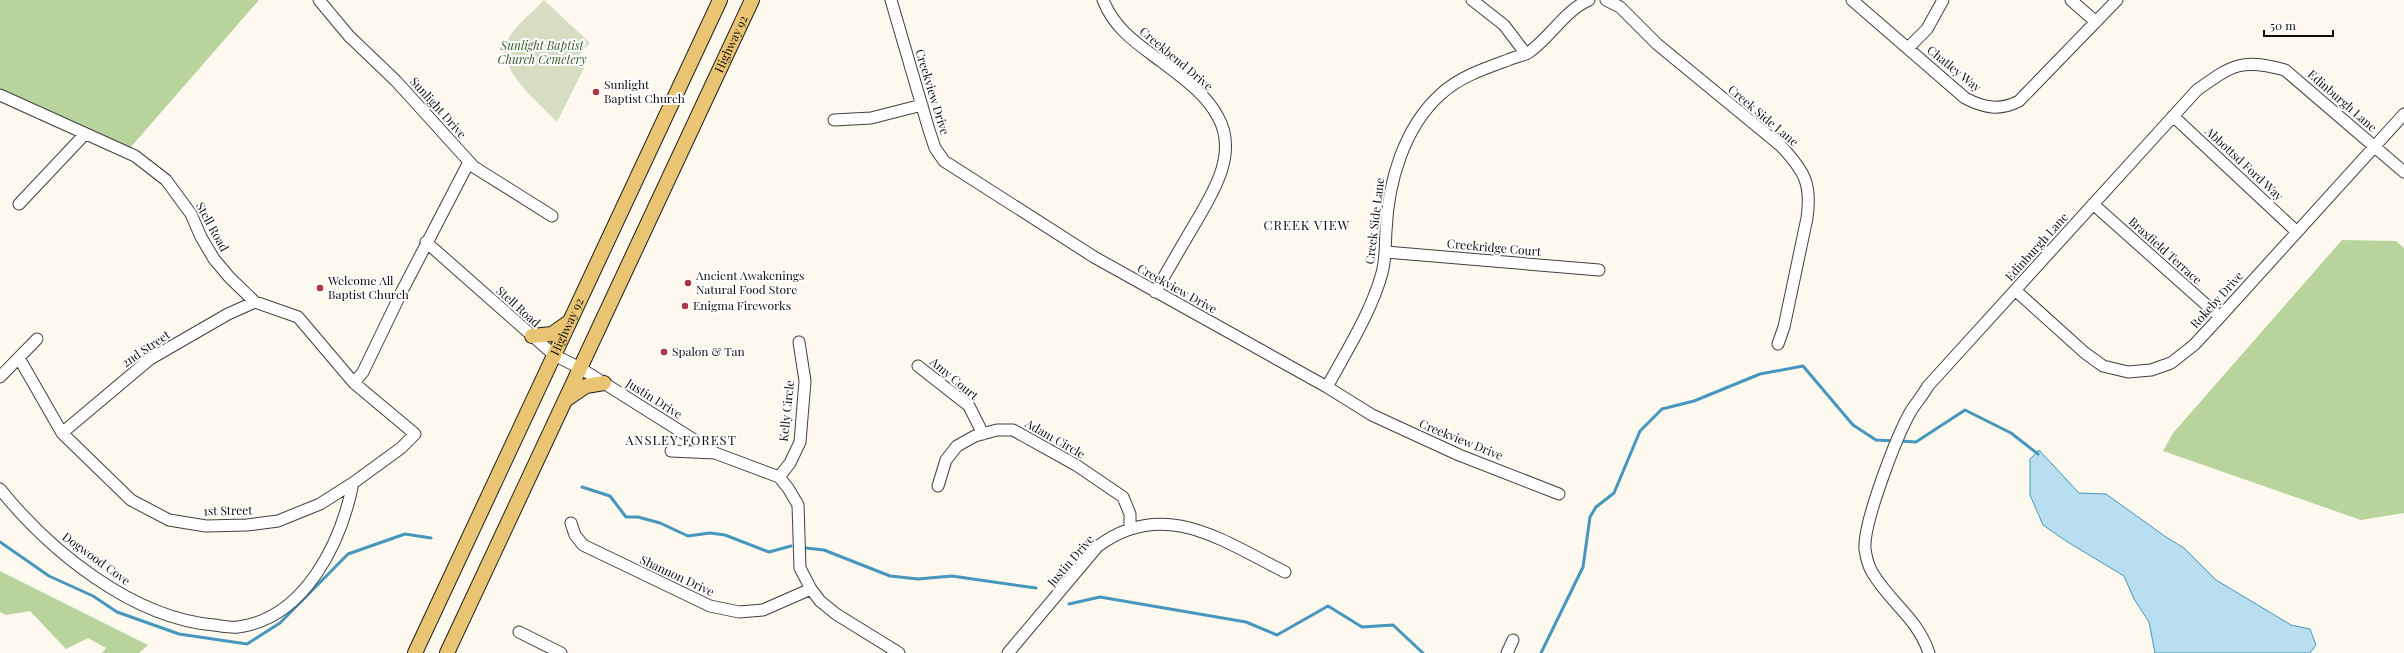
<svg xmlns="http://www.w3.org/2000/svg" width="2404" height="653" viewBox="0 0 2404 653" font-family="'Playfair Display',serif">
	<style>
		.forest { fill: #b8d39c }
		.cemetery { fill: #d6ddc2 }
		.water { fill: #b8deef; stroke: #4796be }
		.lines { fill: none; stroke-linecap: round; stroke-linejoin: round }
		.stream { stroke: #4796be; stroke-width: 3 }
		.minor-casing { stroke: #404040; stroke-width: 13 }
		.major-casing { stroke: #1e1e1e; stroke-width: 16 }
		.minor { stroke: #fff; stroke-width: 11 }
		.major { stroke: #e9c472; stroke-width: 14 }
		.poi-dot { fill: #ad3442; stroke: #fff; stroke-width: 1.5 }
		.labels { text-anchor: middle; stroke-width: 4; stroke-linejoin: round; paint-order: stroke }
		.street-label { font-size: 12px; fill: #0d0d0d; stroke: #fff }
		.park-label { font-size: 12px; font-style: italic; fill: #345d24; stroke: #fff }
		.poi-label { font-size: 12px; fill: #0d0d0d; stroke: #fff; text-anchor: start }
		.neighbourhood-label { font-size: 13px; letter-spacing: 1px; fill: #0d0d0d; stroke: #fff }
	</style>
	<rect width="100%" height="100%" fill="#fdf9ee"/>
	<path class="forest" d="M0,0H259L123,156L0,99Z
		M2342,240L2396,241L2404,248V513L2361,520L2163,451L2173,433Z
		M0,571L148,645L139,653H102L106,648L88,638L66,649L30,611L6,615L0,612Z"/>
	<path class="cemetery" d="M544,0L590,43L577,57L585,66L557,122C541,105 493,66 507,41C515,25 532,13 544,0Z"/>
	<path class="water" d="M2039,450L2079,493L2106,494L2166,537L2184,548L2216,580L2291,625L2310,629L2316,645L2310,653H2155L2149,622L2134,599L2124,576L2066,541L2043,525L2030,495V459Z"/>
	<g class="lines">
		<path class="stream" d="M1900,441L1916,442L1965,410L2011,433L2038,454
			M582,487L610,496L626,517H638L660,523L688,536L710,533L725,535L769,552L791,546
			M0,542L49,576L93,596L117,612L179,634L247,644L280,623L348,554L405,534L431,538
			M806,548L824,550L890,576L918,579L952,576L1036,588
			M1069,604L1100,597L1246,622L1277,635L1328,606L1362,627L1393,625L1423,653
			M1541,653L1583,567L1590,517L1596,507L1614,493L1640,431L1662,409L1694,401L1760,374L1803,366L1853,425L1876,440L1895,441"/>
		<g class="minor-casing">
			<path id="minor" d="M319,0L349,36L396,81L474,167L552,216
				M891,0L929,130L935,148L944,161L1094,257L1327,387L1372,415L1459,455L1559,494
				M1103,0C1115,30 1138,44 1162,62C1183,78 1206,94 1218,117C1240,156 1209,199 1190,232C1178,252 1167,272 1155,292
				M1472,0L1504,25L1526,54
				M1606,0L1620,7L1657,44L1781,146C1804,171 1812,183 1807,218L1784,327L1778,344
				M1852,0L1965,98C1984,108 2000,111 2019,101L2117,0
				M2071,0L2096,22
				M1908,48L1927,29L1943,0
				M0,95L135,156L166,180L191,214L201,237L214,259L230,278L255,302L298,317L354,383L415,434L401,448L353,483L320,504L278,521L247,525L206,526L169,520L131,500L62,433L19,358
				M2173,116L2297,232
				M834,120L871,118L922,105
				M19,204L85,134
				M2093,204L2220,317
				M426,242L554,355L580,368L715,453
				M1386,252L1599,270
				M2015,290L2085,353L2103,366L2128,372L2151,370L2171,363L2194,345L2220,317L2404,114
				M918,366L969,406L983,434
				M0,377L37,339
				M354,383L363,372L402,291L469,162
				M1327,387C1347,350 1371,313 1382,273C1386,258 1385,245 1386,231C1388,182 1404,127 1441,94C1459,77 1486,68 1508,60C1514,57 1522,56 1528,53C1551,37 1564,11 1589,0
				M62,433L150,359L228,314L255,302
				M671,451L715,453L779,477L788,488L798,505L800,568L811,589L820,601L836,614L899,653
				M779,477L790,463L800,442L805,381L799,342
				M938,486L946,460L957,446L975,436L997,430H1013L1076,465L1123,497L1130,514V528
				M0,489C50,551 132,618 214,625C222,626 231,628 238,627C305,618 341,543 353,483
				M571,523L575,535L583,545L710,606L739,612L763,610L811,589
				M519,632L561,653
				M1008,653L1098,546C1164,497 1223,541 1285,572
				M1507,653L1513,640
				M1929,653C1917,617 1890,603 1872,572C1869,567 1866,556 1865,549C1863,523 1897,435 1911,411C1916,403 1923,395 1928,386L2197,90C2232,65 2241,58 2285,70L2404,172"/>
		</g>
		<g class="major-casing">
			<g id="major">
				<path d="M532,336L552,334L569,322"/>
				<path d="M567,399L586,386L604,383"/>
				<path id="s1" d="M415,653L720,0"/>
				<path id="s2" d="M447,653L752,0"/>
			</g>
		</g>
		<use href="#minor" class="minor"/>
		<use href="#major" class="major"/>
	</g>
	<g class="poi-dot">
		<circle cx="596" cy="92" r="4"/>
		<circle cx="688" cy="283" r="4"/>
		<circle cx="320" cy="288" r="4"/>
		<circle cx="685" cy="306" r="4"/>
		<circle cx="664" cy="352" r="4"/>
	</g>
	<g class="labels">
		<g class="street-label">
			<text dy="4" stroke="none"><textPath href="#s2" startOffset="672">Highway 92</textPath></text>
			<text transform="translate(1176 59) rotate(40)" y="4">Creekbend Drive</text>
			<text transform="translate(1954 69) rotate(39)" y="4">Chatley Way</text>
			<text transform="translate(932 92) rotate(73)" y="4">Creekview Drive</text>
			<text transform="translate(2342 101) rotate(41)" y="4">Edinburgh Lane</text>
			<text transform="translate(438 108) rotate(48)" y="4">Sunlight Drive</text>
			<text transform="translate(1763 116) rotate(40)" y="4">Creek Side Lane</text>
			<text transform="translate(2244 164) rotate(43)" y="4">Abbottsd Ford Way</text>
			<text transform="translate(1375 221) rotate(-83)" y="4">Creek Side Lane</text>
			<text transform="translate(212 227) rotate(61)" y="4">Stell Road</text>
			<text transform="translate(2037 247) rotate(-48)" y="4">Edinburgh Lane</text>
			<text transform="translate(1494 248) rotate(5)" y="4">Creekridge Court</text>
			<text transform="translate(2165 251) rotate(42)" y="4">Braxfield Terrace</text>
			<text transform="translate(1177 289) rotate(29)" y="4">Creekview Drive</text>
			<text transform="translate(2217 300) rotate(-48)" y="4">Rokeby Drive</text>
			<text transform="translate(518 307) rotate(42)" y="4">Stell Road</text>
			<text dy="4" stroke="none"><textPath href="#s1" startOffset="360">Highway 92</textPath></text>
			<text transform="translate(146 349) rotate(-34)" y="4">2nd Street</text>
			<text transform="translate(954 379) rotate(40)" y="4">Amy Court</text>
			<text transform="translate(654 399) rotate(32)" y="4">Justin Drive</text>
			<text transform="translate(787 411) rotate(-84)" y="4">Kelly Circle</text>
			<text transform="translate(1055 439) rotate(30)" y="4">Adam Circle</text>
			<text transform="translate(1461 440) rotate(22)" y="4">Creekview Drive</text>
			<text transform="translate(228 511) rotate(-1)" y="4">1st Street</text>
			<text transform="translate(96 559) rotate(36)" y="4">Dogwood Cove</text>
			<text transform="translate(1071 561) rotate(-49)" y="4">Justin Drive</text>
			<text transform="translate(677 576) rotate(25)" y="4">Shannon Drive</text>
		</g>
		<g class="park-label">
			<text x="542" y="50">Sunlight Baptist<tspan x="542" dy="14">Church Cemetery</tspan></text>
		</g>
		<g class="poi-label">
			<text x="604" y="89">Sunlight<tspan x="604" dy="14">Baptist Church</tspan></text>
			<text x="696" y="280">Ancient Awakenings<tspan x="696" dy="14">Natural Food Store</tspan></text>
			<text x="328" y="285">Welcome All<tspan x="328" dy="14">Baptist Church</tspan></text>
			<text x="693" y="310">Enigma Fireworks</text>
			<text x="672" y="356">Spalon &amp; Tan</text>
		</g>
		<g class="neighbourhood-label">
			<text x="1307" y="230">CREEK VIEW</text>
			<text x="681" y="445">ANSLEY FOREST</text>
		</g>
	</g>
	<path d="M2264 30v6h69v-6" fill="none" stroke="#0d0d0d" stroke-width="2"/>
	<text x="2270" y="30" font-size="12" fill="#0d0d0d" stroke="#ffffff" stroke-width="3" paint-order="stroke">50 m</text>
</svg>
